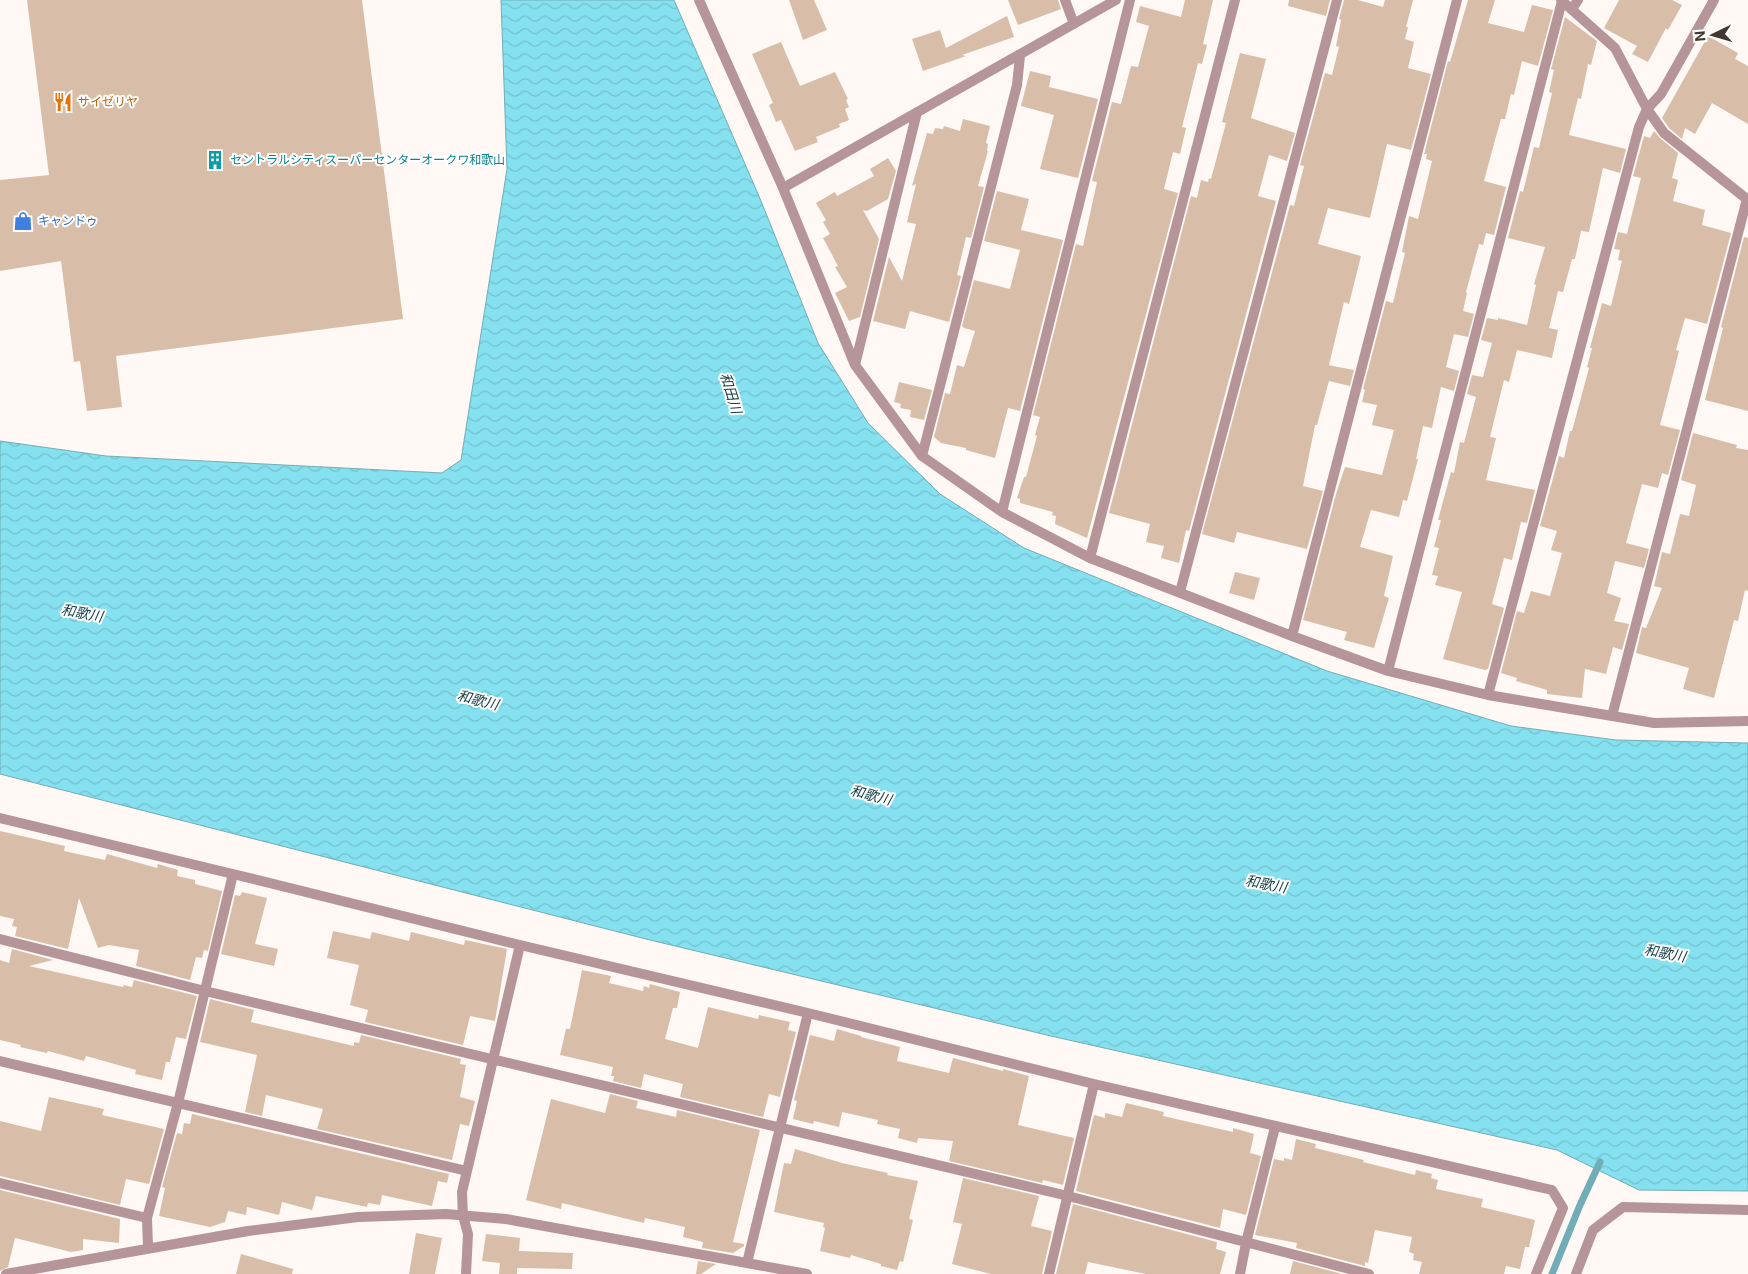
<svg xmlns="http://www.w3.org/2000/svg" width="1748" height="1274" viewBox="0 0 1748 1274" font-family="Inter,'Noto Sans JP',sans-serif">
	<style>
		.water { fill: url(#water-waves); stroke: #71adb6 }
		.lines { fill: none; stroke-linecap: round; stroke-linejoin: round }
		.stream { stroke: #71adb6; stroke-width: 7 }
		.building { fill: #d8bea8 }
		.minor { stroke: #b69598; stroke-width: 10 }
		.labels { text-anchor: middle; stroke-width: 4; stroke-linejoin: round; paint-order: stroke }
		.food-label { font-size: 12px; fill: #c56008; stroke: #fff; text-anchor: start }
		.culture-label { font-size: 12px; fill: #0d838f; stroke: #fff; text-anchor: start }
		.shop-label { font-size: 12px; fill: #366cbe; stroke: #fff; text-anchor: start }
		.water-label { font-size: 14px; font-style: italic; fill: #0f3b42; stroke: #fff }
	</style>
	<defs>
		<pattern id="water-waves" width="16" height="10" patternUnits="userSpaceOnUse" patternTransform="scale(1.25)"><rect width="16" height="10" fill="#85e0f0"/><path d="M0 5q4-4 8 0t8 0" fill="none" stroke="#74c1ce"/></pattern>
	</defs>
	<rect width="100%" height="100%" fill="#fff8f5"/>
	<path class="water" d="M501,0H674L761,201L818,343L868,423L940,494L1024,548L1327,671L1511,726L1616,740L1748,743V1191L1639,1190L1557,1150L1051,1036L646,939L0,774V441L106,456L442,473L461,460L507,169Z"/>
	<g class="lines">
		<path class="stream" d="M1552,1274L1580,1205L1600,1162"/>
	</g>
	<path class="building" d="M27,0H362L403,319L116,356L122,407L87,411L80,361L74,362L61,261L0,271V180L49,175Z
		M789,0H814L827,30L803,40Z
		M1008,0H1058L1061,9L1018,25Z
		M1185,0H1213L1203,44L1207,45L1202,64L1198,63L1182,127L1186,128L1180,154L1173,152L1164,189L1178,193L1087,538L1055,524L1056,516L1052,515L1053,512L1020,503V499L1017,498L1024,477H1026L1037,436L1035,435L1040,417L1033,415L1076,244L1083,246L1097,182L1092,181L1112,102L1121,104L1131,66L1138,67L1149,26L1136,22L1140,6L1181,17Z
		M1289,0H1330L1326,16L1288,6Z
		M1344,0H1358L1383,7L1385,0H1413L1406,27H1408L1405,39L1414,42L1408,68L1431,74L1411,150L1387,144L1370,218L1328,208L1318,244L1361,256L1349,304L1344,302L1329,365L1333,366L1317,425H1315L1303,486L1323,491L1307,549L1237,532L1234,543L1202,534L1290,205L1294,206L1304,166L1300,165L1325,73L1332,75L1339,47L1336,46L1341,20L1339,19Z
		M1468,0H1495L1488,23L1524,32L1532,5L1553,10L1538,66L1522,61L1514,95L1511,94L1505,119H1501L1495,140L1484,181L1506,187L1494,235L1486,233L1483,245L1479,244L1466,292L1467,293L1463,311L1474,314L1468,337L1454,334L1446,367L1459,371L1454,391L1441,387L1432,428L1423,426L1416,459H1418L1407,501L1403,500L1399,517L1371,510L1360,547L1393,556L1384,596L1389,598L1374,648L1344,640L1347,632L1303,620L1336,494L1345,467L1382,475L1394,430L1372,425L1377,405L1362,402L1365,390L1363,389L1386,301L1393,303L1405,253L1402,252L1409,216L1418,219L1432,161L1426,159L1427,154H1424L1448,61L1450,62Z
		M1619,0H1672L1682,5L1668,30L1666,28L1648,62L1632,54L1637,46L1604,28Z
		M1007,16L1014,37L962,55L966,56L923,71L912,39L940,30L946,48Z
		M1565,17L1597,41L1591,65L1588,64L1581,99L1578,98L1569,135L1626,149L1620,173L1603,168L1589,232L1581,231L1575,259H1572L1563,292L1558,291L1549,328L1558,330L1552,358L1517,350L1509,382L1504,380L1490,437L1496,438L1486,480L1535,490L1527,523L1521,522L1512,560L1504,558L1492,604L1504,608L1488,669L1485,670L1443,659L1462,592L1435,585L1438,576L1432,575L1439,548L1434,547L1441,520H1438L1451,472L1454,473L1460,442L1464,443L1476,397L1467,394L1472,375L1483,377L1492,343L1481,340L1487,318L1498,320V318L1527,325L1536,285L1534,284L1545,247L1508,238L1520,191L1523,192L1534,147L1539,148L1552,93L1549,92L1554,70L1551,69Z
		M1708,36L1738,53L1735,59L1748,66V124L1712,103L1695,134L1685,128L1682,139L1669,128L1662,118Z
		M781,42L800,86L835,72L848,99L846,100L849,107L845,109L849,120L839,124L840,127L816,137L818,142L795,151L781,120L776,122L769,105L773,103L752,54Z
		M1240,53L1266,59L1251,118L1295,133L1287,161L1269,155L1258,196L1276,201L1189,531L1186,530L1179,563L1161,558L1164,546L1146,542L1150,524L1109,513L1191,196L1197,198L1201,180L1208,182L1209,178L1211,179L1226,123L1222,122Z
		M1030,71L1051,76L1049,87L1098,99L1078,178L1040,169L1054,115L1021,106Z
		M963,119L990,126L986,143L988,144L987,151H988L978,186L984,187L971,238L966,237L957,275L961,276L949,322L910,311L905,329L873,321L889,257L902,281L916,224L907,222L916,184L912,186L927,133L933,134L935,128L943,129L944,126L960,131Z
		M1654,131L1660,138L1678,153L1672,178L1678,180L1673,201L1705,210L1702,225L1731,233L1707,324L1685,318L1676,350L1679,351L1660,425L1680,430L1668,475L1662,473L1658,488L1642,484L1626,543L1649,549L1644,568L1615,561L1607,593L1621,598L1614,621L1629,624L1622,650L1613,647L1606,674L1585,669L1582,698L1547,694V690L1516,681L1517,678L1501,673L1517,611L1524,613L1531,591L1550,596L1562,553L1551,550L1557,531L1540,526L1559,456L1564,458L1570,431H1572L1589,368L1587,367L1592,348H1590L1602,303L1611,306L1622,261L1618,260L1620,250L1614,249L1618,232L1627,234L1641,178L1633,176L1644,136L1650,138Z
		M888,158L896,171L888,199L867,211L863,210L879,239L860,317L849,321L835,293L847,287L835,267L838,266L823,238L830,234L823,222L826,220L816,203L835,192L837,196L874,176L870,169Z
		M997,191L1029,199L1021,230L1063,240L1020,411L1008,408L995,458L966,450V448L941,443L934,437L945,393L950,394L957,365L964,367L975,331L964,328L962,326L974,280L1010,289L1020,250L984,241Z
		M1744,237L1748,238V411L1705,400L1723,328L1721,327Z
		M1333,366L1354,370L1350,386L1329,381Z
		M899,382L932,390L924,420L910,417L911,410L900,408L901,404L894,402Z
		M1693,433L1737,445L1736,448L1748,450V591L1745,590L1738,621L1734,620L1714,698L1683,689L1689,668L1636,653L1642,627L1646,628L1662,588L1654,586L1662,552L1670,554L1680,514L1689,516L1696,485L1681,480Z
		M1235,572L1260,578L1254,600L1229,593Z
		M0,831L65,846L64,851L105,860L107,854L157,868L158,864L178,870L177,876L195,880V884L222,891L208,951L204,950L202,958L196,957L190,980L136,966L139,950L109,945L98,948L79,898L68,949L15,936L17,927L12,926L14,919L0,916Z
		M242,892L267,898L255,944L278,949L274,966L221,954L235,895L240,896Z
		M333,931L370,939L372,932L409,941L411,932L464,945L465,940L507,949L495,1021L470,1016L463,1045L365,1022L368,1010L350,1005L359,965L327,958Z
		M12,949L53,960L29,966L123,987L124,985L132,987L134,980L197,996L186,1039L176,1037L170,1062H166L162,1080L135,1074L136,1070L86,1056L84,1061L48,1051L47,1053L20,1047L21,1045L0,1040V960L9,963Z
		M582,970L611,976L609,983L643,991L644,986L649,988L650,984L680,992L677,1008H673L665,1039L698,1048L708,1007L758,1019L759,1015L790,1022L788,1030L796,1032L780,1097L769,1094L763,1117L680,1097L683,1084L644,1074L641,1088L613,1081L614,1076H611L613,1067L560,1055L566,1029H570Z
		M210,999L254,1010L251,1022L354,1046V1042L359,1043L361,1035L461,1059L460,1064L466,1065L460,1097L475,1101L469,1126L460,1124L452,1160L317,1129L323,1109L266,1095L262,1116L245,1112L257,1055L200,1042Z
		M837,1029L861,1036V1037L900,1047L897,1061L949,1073L953,1058L1003,1071V1069L1029,1076L1018,1125L1074,1138L1063,1185L1043,1180L1042,1183L949,1161L953,1141L918,1138L917,1143L898,1138L900,1129L877,1124L878,1120L842,1112L839,1127L814,1121L813,1124L793,1119L797,1101L794,1100L810,1035L834,1041Z
		M610,1094L638,1101L636,1108L676,1117L677,1110L760,1130L733,1242L744,1244V1246L733,1253L702,1248L703,1242L683,1237L685,1227L645,1218L644,1223L562,1203L561,1209L526,1200L551,1099L605,1113Z
		M49,1097L104,1109L102,1115L164,1129L149,1184L126,1179L120,1205L0,1176V1121L41,1131Z
		M1126,1103L1164,1112L1163,1116L1233,1132V1128L1254,1134L1250,1153L1261,1156L1246,1215L1223,1209L1220,1228L1076,1191L1094,1115L1105,1118V1113L1122,1117Z
		M192,1114L449,1174L447,1183L438,1181L432,1206L382,1195L380,1205L368,1203L367,1207L316,1196L312,1210L282,1202L279,1215L247,1207L246,1215L228,1211L225,1222L210,1227L159,1216L165,1188L162,1187L177,1133L182,1134L184,1123L190,1124Z
		M1296,1139L1316,1144L1315,1148L1364,1160L1363,1162L1415,1175L1416,1170L1432,1174L1431,1178L1438,1180L1436,1189L1483,1199L1481,1207L1535,1220L1529,1247H1525L1520,1269L1506,1266L1504,1274H1419L1422,1262L1413,1260L1414,1254L1409,1252L1412,1237L1375,1230L1368,1263L1365,1262V1266L1296,1248L1297,1243L1255,1235L1274,1159L1284,1161V1158L1292,1160Z
		M795,1149L842,1163L888,1173L887,1175L918,1181L909,1219L913,1220L903,1262L900,1261L897,1270L881,1266V1264L851,1255L850,1258L820,1251L825,1228L823,1227L824,1223L774,1212L784,1163L791,1164Z
		M963,1178L1039,1196L1031,1226L1052,1231L1042,1274H991L952,1264L962,1224L953,1222Z
		M0,1190L120,1219L119,1243L83,1239V1250L71,1252L15,1238L8,1267L0,1271Z
		M1073,1204L1217,1242L1216,1249L1226,1252L1220,1274H1146L1088,1262L1085,1274H1056Z
		M416,1233L442,1238L435,1274H409Z
		M486,1234L520,1238L519,1251L573,1253L572,1269L517,1268V1274H499L500,1263L482,1261Z
		M241,1254L293,1269L292,1274H236Z
		M698,1261L716,1264L701,1274H696Z
		M1293,1261L1342,1274H1290Z"/>
	<g class="lines">
		<path class="minor" d="M699,0L783,188L855,365L922,456L1002,512L1090,558L1292,636L1388,671L1488,695L1654,723L1748,721
			M1065,0L1074,24
			M1561,0L1615,48L1647,109L1664,133L1748,200
			M1572,9L1578,0
			M783,188L1116,0
			M855,365L917,112
			M922,456L1017,85L1020,56
			M1002,512L1130,0
			M1090,558L1235,0
			M1180,592L1337,0
			M1292,636L1457,0
			M1388,671L1562,1
			M1488,695L1639,127L1647,109L1661,94L1714,0
			M1612,716L1747,199
			M0,818L233,874L520,945L808,1013L1094,1084L1552,1190L1563,1208L1536,1274
			M0,939L205,991L1068,1196L1369,1274
			M0,1061L467,1171
			M0,1183L147,1218
			M148,1248L147,1218L178,1103L233,874
			M747,1263L808,1013
			M6,1274L248,1231L358,1217L446,1214L506,1219L807,1274
			M466,1274L468,1234L463,1216L462,1192L520,945
			M1049,1274L1094,1084
			M1240,1274L1246,1243L1275,1127
			M1576,1274L1593,1230L1623,1207L1748,1210"/>
	</g>
	<defs>
		<g id="restaurant-bare" transform="scale(1.5)"><path d="M-5-6h1v4h1v-4h1v4h1v-4h1v5L-1.5 .5V6h-2V.5L-5-1ZM5-6V6H3V1.5H1.5Q1.5-4 5-6Z" fill="#e8710a" stroke="#fff" stroke-width="2.5" paint-order="stroke"/></g>
		<g id="building-bare" transform="scale(1.5)"><path d="M-4-6H4V6H1V3H-1V6H-4ZM-2.5-4.3h1.7v1.8h-1.7ZM.8-4.3h1.7v1.8H.8ZM-2.5-1h1.7V.8h-1.7ZM.8-1h1.7V.8H.8Z" fill="#0f9aa8" stroke="#fff" stroke-width="2.5" paint-order="stroke"/></g>
		<g id="shop-bare" transform="scale(1.5)"><path d="M-5-2.5h2.3a2.7 3.5 0 0 1 5.4 0H5L5.5 6h-11ZM-1.5-2.5h3a1.5 2.3 0 0 0-3 0Z" fill="#3f7fe0" stroke="#fff" stroke-width="2.5" paint-order="stroke"/></g>
	</defs>
	<g fill-rule="evenodd">
		<use href="#restaurant-bare" x="63" y="102"/>
		<use href="#building-bare" x="215" y="160"/>
		<use href="#shop-bare" x="23" y="221"/>
	</g>
	<g class="labels">
		<g class="food-label">
			<text x="78" y="106">サイゼリヤ</text>
		</g>
		<g class="culture-label">
			<text x="230" y="164">セントラルシティスーパーセンターオークワ和歌山</text>
		</g>
		<g class="shop-label">
			<text x="38" y="225">キャンドゥ</text>
		</g>
		<g class="water-label">
			<text transform="translate(731 393) rotate(73)" y="5">和田川</text>
			<text transform="translate(82 613) rotate(10)" y="5">和歌川</text>
			<text transform="translate(478 700) rotate(14)" y="5">和歌川</text>
			<text transform="translate(871 795) rotate(14)" y="5">和歌川</text>
			<text transform="translate(1266 884) rotate(10)" y="5">和歌川</text>
			<text transform="translate(1665 953) rotate(10)" y="5">和歌川</text>
		</g>
	</g>
	<g transform="translate(1713 35) rotate(265)" stroke="#ffffff" stroke-width="4" paint-order="stroke">
	<path d="M0-4L9 19L0 12L-9 19Z" fill="#43362f"/>
	<text y="-8" font-size="14" font-weight="bold" text-anchor="middle" fill="#43362f">N</text>
	</g>
</svg>
